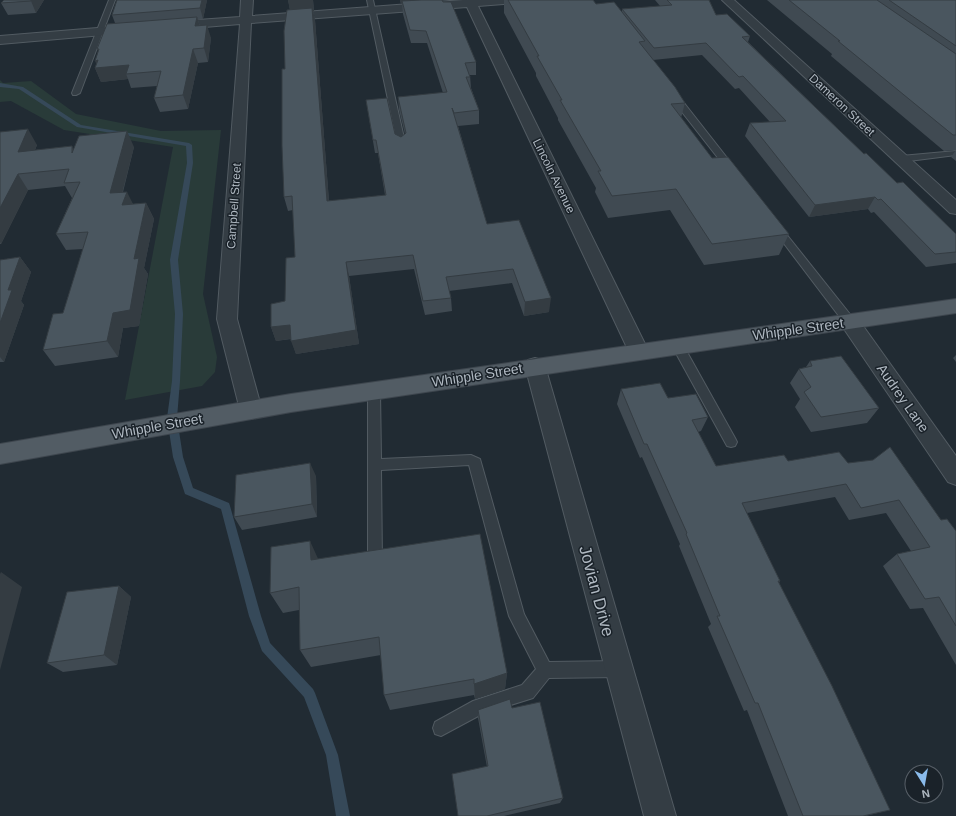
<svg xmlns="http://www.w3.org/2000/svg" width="956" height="816" viewBox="0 0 956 816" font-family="Arial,sans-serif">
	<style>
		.green { fill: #293b39 }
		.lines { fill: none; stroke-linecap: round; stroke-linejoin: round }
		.stream { fill: #364959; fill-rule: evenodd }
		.service-casing { stroke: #525b62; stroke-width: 2 }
		.minor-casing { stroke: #525b62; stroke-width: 2 }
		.primary-casing { stroke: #3e464e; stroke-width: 2 }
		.service { fill: #343d44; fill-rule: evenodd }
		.minor { fill: #343d44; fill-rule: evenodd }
		.primary { fill: #525c64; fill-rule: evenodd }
		.wall { fill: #404a52 }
		.shaded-wall { fill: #343c42 }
		.building { fill: #4a565f; stroke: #343c42 }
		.labels { text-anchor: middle; stroke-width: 3; stroke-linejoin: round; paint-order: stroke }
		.far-street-label { font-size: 12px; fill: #afb8c1; stroke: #1a2229 }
		.street-label { font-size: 14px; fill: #afb8c1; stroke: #1a2229 }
		.near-street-label { font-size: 17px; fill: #afb8c1; stroke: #1a2229 }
	</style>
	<rect width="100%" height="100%" fill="#212b33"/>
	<path class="green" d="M0,80L3,83L31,81L76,114L161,131L221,130L203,294L217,357L215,372L202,386L125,400L173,147L64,130L11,101L0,102Z"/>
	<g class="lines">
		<path class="stream" d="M0,83L23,87L81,125L189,143L192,145L193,163L178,260L183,314L180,381L177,418L183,457L193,488L229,503L230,506L261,616L270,643L313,689L315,693L338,755L350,816H336L326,755L304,697L262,651L249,616L221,509L185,494L173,457L167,418L172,381L175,314L170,260L187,163L186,146L77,127L19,89L0,87Z"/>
		<g class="service-casing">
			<path id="service" d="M109,0H115L80,93L76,95H73L72,93Z
				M367,0H373L406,147L402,149L398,147Z
				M671,94H677L735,168L736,170L735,172H729L671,98Z
				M956,151V155L901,162L897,159L901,156Z
				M776,224L779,225L853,318L854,321L853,324H845L773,229L771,227Z
				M678,342L682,343L735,438L737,442L735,446L731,447L727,446L672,346L674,343Z
				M374,386L378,388L380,391L381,459L471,455L480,459L524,614L549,662L619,661L625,663L627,669L625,675L619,677L549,678L533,698L482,714L441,736L435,734L433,728L435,722L473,701L522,685L536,669L509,616L469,465L381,470L382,562L380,567L375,569L370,567L368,562V391L370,388Z"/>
		</g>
		<g class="minor-casing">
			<path id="minor" d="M241,0H253L252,16L463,0H524L518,3L478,6L649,352L646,357L639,360L632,357L629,352L467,7L251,23L237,319L262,410L259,416L251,419L243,416L240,410L217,319L240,24L169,30L165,28L163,26L165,24L169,22L240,17Z
				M722,0H734L956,200V214L950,213Z
				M134,25L138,26L140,29L138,32L0,44V36Z
				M849,314L856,316L956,456V485L948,482L842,326L839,321L842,316Z
				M535,358L542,360L545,366L676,816H644L525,366L528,360Z"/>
		</g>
		<g class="primary-casing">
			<path id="primary" d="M956,299V313L291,412L0,464V444L291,394Z"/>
		</g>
		<use href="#service" class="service"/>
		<use href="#minor" class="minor"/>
		<use href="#primary" class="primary"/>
	</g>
	<path class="wall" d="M44,0L36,13L8,15L1,3Z
		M117,0H207L203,19L198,20L200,26L211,38L208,62L198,63L188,109L160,112L154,98L157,86L131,88L128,79L101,82L95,68L96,65L98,51L97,49L115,23L112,15Z
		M288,0H313L314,11H313L315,20L329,201L385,195L378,153H375L366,100L395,134L401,137L405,134L399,110L398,97L443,93L427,43H411L403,14L402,3L401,4L400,0H442L476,62V75H470L471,88L479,110V124L458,126L487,224L549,312L524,316L512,283L449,291L451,298L452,311L425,315L414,269L349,276L359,344L296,354L291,339L276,341L271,327L285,301L295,257L293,210L288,211L284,197L285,69L290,10Z
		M504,0H593L596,4L622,12V9L660,6L655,0H709L716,15L750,36L748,42L864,154L956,234V263L926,267L874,212L871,213L868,209L809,217L745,136L750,123L770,122L739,88L735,89L702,55L653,60L685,103L681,118L712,158L789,234L779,255L704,265L670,210L608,218L595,192L596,188L558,120V118L536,76V73L504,13Z
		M767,0H956V161L951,157L956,150L944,151L831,56L832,54Z
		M0,132L37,145L35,150L72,146L73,150L134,147L123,192L133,204L146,203L154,219L144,268L148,274L139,326L123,328L118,357L55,366L43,350L63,313L83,249L66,250L56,234L72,198L65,186L28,190L1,244H0Z
		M20,257L31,272L21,301L24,305L4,362H0V260Z
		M956,355V362L953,358Z
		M810,361L879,408L867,423L811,432L795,407L800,399L790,383L799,369L806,367Z
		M621,389L668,398L708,417L701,431L698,432L716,466L788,461L848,463L941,520L956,531V665L923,608L910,609L883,566L897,554L911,551L886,513L849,520L835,497L747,513L780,581L779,583L890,810L865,816H788L747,710L744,711L708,627L711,624L679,546L680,544L642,457L640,458L617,404Z
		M316,476L317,517L242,530L234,517Z
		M319,559L507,673L505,689L475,699L474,695L390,710L384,695L381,655L311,667L300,650L299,610L283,613L270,593Z
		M119,586L131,597L117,665L63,672L47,663Z
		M512,708L563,798L560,803L504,816H458L487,767L478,718V710Z"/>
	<path class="shaded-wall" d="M31,0H44L36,13L31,1Z
		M202,0H207L203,19L200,8Z
		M288,0H313L314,11H313L315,20L330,215Z
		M400,0H438L402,1V3L401,4Z
		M197,17L201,30L195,26Z
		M207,25L211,38L208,62L204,48Z
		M193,49L198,63L188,109L183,95Z
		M98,60L129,65L126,74L128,79L101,82L95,68H98L95,61Z
		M28,129L37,145L27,167L18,152Z
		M127,131L134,147L118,209L110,193Z
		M18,174L28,190L1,244L0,242V208Z
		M127,192L135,208L122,205Z
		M875,197L868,209L809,217L815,205Z
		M146,203L154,219L144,268L148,274L139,326L123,328L118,357L107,341L113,313L134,259Z
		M20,257L31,272L21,301L24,305L4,362L0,357V323L8,290Z
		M346,262L349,276L359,344L296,354L291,341Z
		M551,298L549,312L524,316L525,302Z
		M290,325L295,338L276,341L271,327Z
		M310,463L316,476L317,517L312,504Z
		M310,541L320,563L311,560Z
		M1,572L22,587L0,670V574Z
		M119,586L131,597L117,665L104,655Z
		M507,673L505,689L475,699L474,684Z"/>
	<path class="building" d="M4,0H31V1L1,3Z
		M117,0H202L200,8L112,15Z
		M421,0H442L443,2H451L476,62L465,63L470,77H466L479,110L454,113L452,108L487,224L519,220L551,298L525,302L513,269L446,277L451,298L423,301L413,255L346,262L356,330L291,341L290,325L271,327V304L285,301L286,258L295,257L292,196L284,197L282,146V69H285L284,31L287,10L312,8L327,201L386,195L376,140H373L366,100L387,98L395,134L401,137L406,133L398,97L447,92L426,31L410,30L402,1Z
		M508,0H593L596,4L614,2L645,41L639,42L675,87L685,103L671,104L712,158L728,157L789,234L712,244L676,189L612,196L598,171H601L560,100H562L537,56H539Z
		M667,0H709L716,15L727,14L750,36L742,37L864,154L866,153L897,183L903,182L956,234V252L935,254L881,199L878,200L875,197L815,205L750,123L786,121L743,76L739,77L706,43L654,48L622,9L672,5Z
		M789,0H877L956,54V135H953L838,41H840Z
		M889,0H956V46Z
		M197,17L195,26L207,25L204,48L193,49L183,95L154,98L161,71L126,74L129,65L95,68L98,60L95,61L99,49H97L107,24Z
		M28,129L18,152L72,146V153L79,136L127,131L110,193L127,192L122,205L146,203L134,259L139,258L130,310L113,313L107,341L43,350L53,314L63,313L88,232L56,234L80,182L64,183L69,169L18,174L0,208V132Z
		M20,257L8,290H12L0,323V260Z
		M841,356L879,408L821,417L804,392L811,387L799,369L812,366L810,361Z
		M660,383L668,398L696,394L708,417L692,420L716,466L784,455L788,461L839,452L848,463L873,460L890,447L941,520L947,519L956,531V626L939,597L925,599L897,554L930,547L899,500L861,508L846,484L742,503L780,581H778L832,686L890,810L863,816H803L758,703H755L717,616H720L686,534L687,533L647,444H644L621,389Z
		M310,463L312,504L234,517L236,475Z
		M480,534L507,673L474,684V679L384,695L379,637L300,650L299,587L270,593L271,547L310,541L311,560Z
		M119,586L104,655L47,663L67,592Z
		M510,699L512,708L540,702L563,798L487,816H458L452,774L488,766L478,710Z"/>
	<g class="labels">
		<g class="far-street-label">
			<text transform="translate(842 105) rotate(43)" y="4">Dameron Street</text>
			<text transform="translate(554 176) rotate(64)" y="4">Lincoln Avenue</text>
			<text transform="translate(234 206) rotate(-86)" y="4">Campbell Street</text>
		</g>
		<g class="street-label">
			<text transform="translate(798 329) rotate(-8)" y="5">Whipple Street</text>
			<text transform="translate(477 375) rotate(-9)" y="5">Whipple Street</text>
			<text transform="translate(903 398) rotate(55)" y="5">Audrey Lane</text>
			<text transform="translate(157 426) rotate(-10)" y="5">Whipple Street</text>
		</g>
		<g class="near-street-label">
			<text transform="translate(597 591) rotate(75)" y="6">Jovian Drive</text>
		</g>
	</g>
	<g transform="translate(924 784) rotate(169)"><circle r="19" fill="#1a2229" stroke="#565e66"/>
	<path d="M0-3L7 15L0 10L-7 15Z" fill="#8abbeb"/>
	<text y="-6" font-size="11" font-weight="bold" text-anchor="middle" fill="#afb8c1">N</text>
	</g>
</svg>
